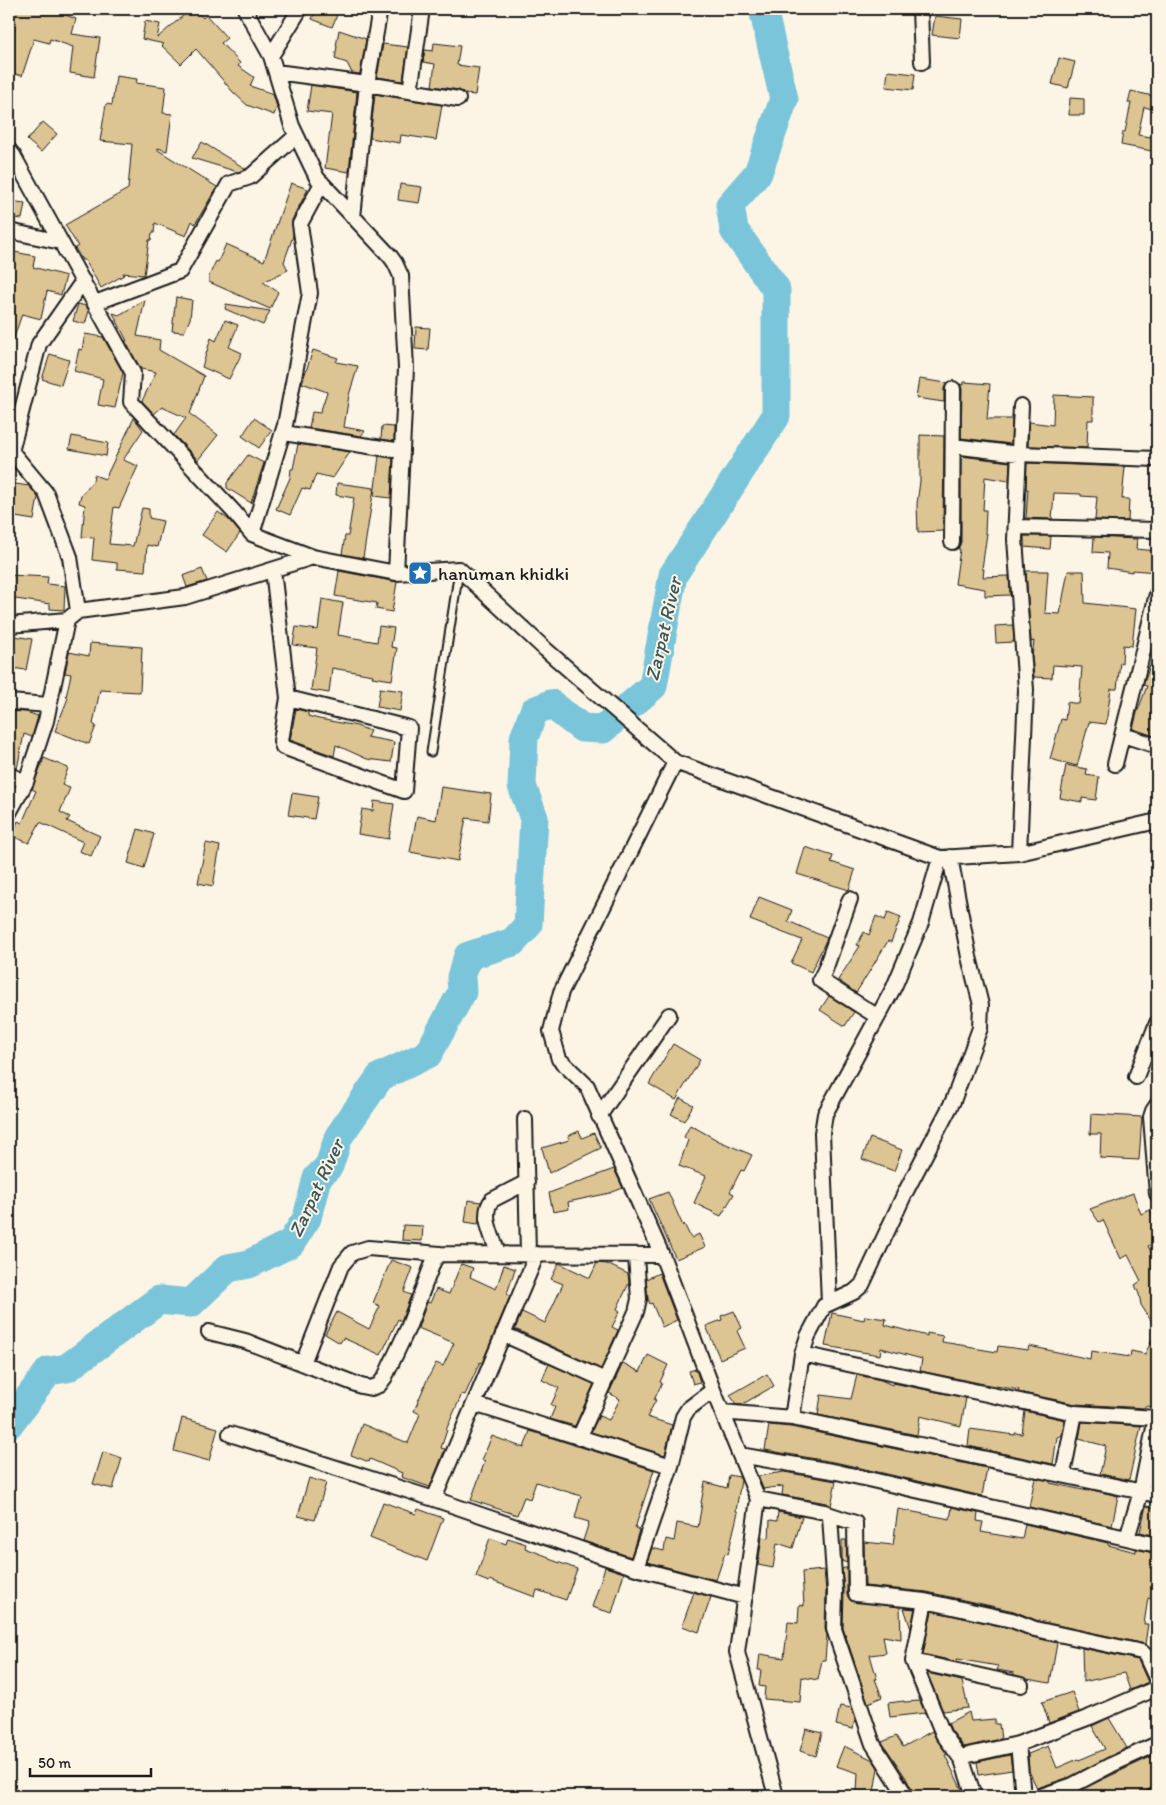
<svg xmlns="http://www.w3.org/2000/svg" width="1166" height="1805" viewBox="0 0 1166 1805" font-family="Itim,sans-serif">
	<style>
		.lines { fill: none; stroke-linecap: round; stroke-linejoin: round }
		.river { stroke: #7ac5da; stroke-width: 29 }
		.building { fill: #ddc493; stroke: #1c1c1c }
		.service-casing { stroke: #1c1c1c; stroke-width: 11 }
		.minor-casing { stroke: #1c1c1c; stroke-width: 18 }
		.service { stroke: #fcf5e5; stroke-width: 7 }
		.minor { stroke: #fcf5e5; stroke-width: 14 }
		.labels { text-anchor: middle; stroke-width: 4; stroke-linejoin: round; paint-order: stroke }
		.poi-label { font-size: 19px; fill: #1c1c1c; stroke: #fcf5e5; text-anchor: start }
		.water-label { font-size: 20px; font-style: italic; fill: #3d575e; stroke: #fcf5e5 }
	</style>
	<rect width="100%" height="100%" fill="#fcf5e5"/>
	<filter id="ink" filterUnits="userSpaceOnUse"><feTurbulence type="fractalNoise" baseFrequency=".02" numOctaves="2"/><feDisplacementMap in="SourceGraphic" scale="10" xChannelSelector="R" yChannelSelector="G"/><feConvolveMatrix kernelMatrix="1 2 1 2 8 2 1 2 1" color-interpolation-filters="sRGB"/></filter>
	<g filter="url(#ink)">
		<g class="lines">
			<path class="river" d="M9,1424L49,1371L67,1368L159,1300L191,1303L228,1268L249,1264L291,1243L307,1218L317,1178L329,1166L339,1136L380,1077L428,1054L462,992L461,977L468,956L513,942L528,925L534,818L522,786L524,738L534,711L551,704L582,728L603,729L653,686L673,575L776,416V289L734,230L730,205L758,173L784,99L763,9"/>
		</g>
		<path class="building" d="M12,9H50L76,19L72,34L100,38L94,77L70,73L73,47L50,39L49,43L34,39L22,76L9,72V45L15,27L9,25Z
			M191,9H195L203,18L206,15L227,38L221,43L240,63L238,66L254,77L250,86L273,94L277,107L274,115L247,105L233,92L196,49L181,64L162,46L164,44L142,39L145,21L160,24L157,38Z
			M316,9H322L337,15L332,27L312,19Z
			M935,16L962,19L960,38L932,35Z
			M339,30L366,39L360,74L352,73L347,63L335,59L337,46H336Z
			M434,43L460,46L457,65L479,68L475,95L465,94L459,90L432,86L435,64L423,62L425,50L433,51Z
			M383,44L408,47L403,81L377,77Z
			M1059,58L1075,62L1068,88L1052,84Z
			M888,71L915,74L913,90L886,87Z
			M116,76L137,79L136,83L166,87L163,113L172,114L167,151L158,148V150L217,187L195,224L192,221L186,236L155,223L154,233H152L151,240H149L144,275L123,273L124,275L101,288L85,260H82L75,248L78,246L65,225L128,189L132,144L100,141L106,104L112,105Z
			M311,85L357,92L349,172L325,168L332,114L307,111Z
			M1131,91L1157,97V110L1144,107L1138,135L1157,138V152L1121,145L1123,132H1125L1131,103H1128Z
			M375,94L442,105L436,140L401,135L400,143L370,138Z
			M1070,98L1084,99V115H1069Z
			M43,122L57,134L41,152L27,140Z
			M202,142L246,169L238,172L192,158Z
			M291,183L308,189L292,220L293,236L284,262L288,270L263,282L278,292L270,309L209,282V276L216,261L218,262L226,244L264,261Z
			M400,184L422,187L419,203L398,200Z
			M9,201L25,203L22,219L9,217Z
			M9,251L35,256L33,267L66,276L61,295L47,291L41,319L22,314L11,346H9Z
			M176,297L192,300L190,319L184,332L172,331Z
			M145,300L137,336L160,340L159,350L204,376L190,414L218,435L198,460L174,435L186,418L162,407L154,414L142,401L156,372L141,369L125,341H127L113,313L119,315Z
			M78,304L86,306L89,311L85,324L73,321Z
			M226,304L270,311L263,325L225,309Z
			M225,320L238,325L229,347L242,353L229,379L202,367L211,338L216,341Z
			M416,327L430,328L428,350L415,349Z
			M85,334L103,337L123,373L115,408L98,405L103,379L74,371L79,349L82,350Z
			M313,350L338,358L336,362L358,366L349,395L344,427L365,431L361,436L309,428L312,412L320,413L327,392L302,383Z
			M50,354L69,360L61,385L42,379Z
			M919,379L947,383L944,388V402L916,398Z
			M964,382L990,384L987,419H1012L1011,444L961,438L962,389L960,384L964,385Z
			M1054,395L1093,397V420H1088L1087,448L1028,446L1029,422L1053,425Z
			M134,418L143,430L123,460L138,466L119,508L114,507L109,544L133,546L142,508L149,509V518L163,521L157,547L147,545L145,571L117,569V563L92,560L94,538L82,537L85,505L79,503L81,495L93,481L94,475L105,479Z
			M254,418L272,430L259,448L242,436Z
			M382,426L394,427V441L381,439Z
			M920,435L944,436L943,531L918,532L917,504L920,481Z
			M72,436L108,443L106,456L69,449Z
			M298,444L350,452L333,478L316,474L310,490L302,488L290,515L276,509L290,478L291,469H293Z
			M248,455L264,463L251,503L227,488V483Z
			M379,456L393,458L391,498L374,496Z
			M961,456L1010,462L1009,481L985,477L983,510H986L985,533H987L982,569H984L983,577L1009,576L1010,595L985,596V589L955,584L960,549H958L961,542Z
			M1027,463L1125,467L1122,499H1129L1128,521L1095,520L1097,497L1081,496V494L1054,493L1052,519L1026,518L1028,489H1026Z
			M9,483L29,486L38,497L34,520L9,516Z
			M337,483L374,488L363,558L342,554L345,536H348L354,498L336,495Z
			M218,512L229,520L240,533L227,552L202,535Z
			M1024,536H1051L1050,549L1024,547Z
			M1094,537L1137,539L1136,549L1157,551V572L1132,570V572L1107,568L1108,553L1093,552Z
			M202,569L207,581L187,587L183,576Z
			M339,571L397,582L392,612L376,609L377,603L335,596Z
			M1026,571H1048L1045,613L1060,614L1068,571H1084L1085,603L1136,609L1132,646L1123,645L1122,663L1120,662L1117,689H1111L1106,724L1089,722L1077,766L1050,759L1061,719L1065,720L1067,702L1079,704L1082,667L1053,665L1052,678L1034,677L1032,657L1034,641L1031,642Z
			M9,575L48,577L47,584L65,586L64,610L50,609V604L9,598Z
			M322,599L343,603L338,635L377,642L379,626L394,628L391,647L397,648L392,680L372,677L373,675L332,668L329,693L311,690L317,648L293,645L296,627L318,630Z
			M1013,625L1014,642L996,643L995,626Z
			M9,635L32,639L26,670L12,668L15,650H9Z
			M90,643L142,647L140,692L100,690L93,724L96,726L89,744L55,731L68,698L66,697L71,674L65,673L69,652L89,656Z
			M1156,649H1157V737L1133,729L1137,713L1147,686L1143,685L1146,677Z
			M380,688L403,691L400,711L377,707Z
			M296,709L308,712V716L319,719L357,726L370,731L367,737L394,742L391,762L367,759L336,745L334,756L290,740Z
			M9,711L26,712L38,716L32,737L24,734L17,769L9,766Z
			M44,758L68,768L62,785L70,788L60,812L70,817L67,821L100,836L91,856L79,851L83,842L40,822L29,843L12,836L18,821L22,823L36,791L32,789Z
			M1066,765L1087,769L1086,775L1099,777L1096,800L1082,798V802L1060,798Z
			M441,787L491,794L488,821L466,818L458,861L410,852L417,816L436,820Z
			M292,793L318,797L314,819L288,815Z
			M374,801L394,804L389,839L358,834L362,809L373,811Z
			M138,829L154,834L144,868L128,863Z
			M206,843L220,846L213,886L198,883Z
			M805,847L833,856L831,862L855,870L849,890L797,874Z
			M759,897L792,910L788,921L827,938L811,972L791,963L802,940L750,920Z
			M888,912L901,917L891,942L888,941L856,993L838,980L860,946L857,945L864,932L869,935L876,916L885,920Z
			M829,996L854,1012L845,1026L820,1010Z
			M673,1044L700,1060L676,1100L649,1084Z
			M680,1098L693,1105L684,1121L671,1114Z
			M1091,1114L1142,1117L1139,1160L1100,1158L1101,1134H1090Z
			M690,1125L719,1141L752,1155L744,1171L741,1170L730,1192L734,1194L721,1216L694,1203L706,1176L679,1166L688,1140L684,1137Z
			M579,1131L582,1138L594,1133L601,1148L549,1173L542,1148L569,1140L568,1136Z
			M870,1138L902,1150L894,1171L862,1159Z
			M614,1169L623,1188L610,1193L568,1202L569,1209L553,1212L549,1193Z
			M668,1192L683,1226L684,1224L691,1238L699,1234L705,1247L676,1259L649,1199Z
			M1133,1193L1141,1214L1150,1210L1157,1226V1242L1148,1246L1157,1264V1330L1141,1305L1139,1294L1135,1285L1141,1281L1128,1255L1121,1259L1103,1220L1099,1222L1090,1209Z
			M468,1200L481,1202L478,1224L465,1222Z
			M403,1225L423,1226L422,1241L402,1240Z
			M391,1260L413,1268L404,1292L411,1295L401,1321L398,1319L381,1355L343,1338L340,1343L325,1334L337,1312L369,1329L380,1306L373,1303Z
			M559,1263L590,1278L597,1263L607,1264L628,1274L629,1283L617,1309L620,1311L612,1327L618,1330L601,1369L515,1329L522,1312L545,1323L563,1284L551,1279Z
			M461,1264L473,1268L470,1277L496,1289L504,1265L515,1269L507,1294L510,1296L482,1363L480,1362L465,1395L462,1394L446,1430H447L441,1448L445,1449L430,1487L401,1477L402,1473L370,1459L369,1462L351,1455L362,1424L408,1443L420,1414L414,1411L427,1380L436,1363L443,1366L454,1343L418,1328L427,1302L430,1303L436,1289L449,1294Z
			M659,1273L677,1320L662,1327L652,1303L650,1304L648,1299L646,1279Z
			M734,1311L742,1328L737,1331L745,1348L720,1359L706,1326L722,1320L721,1316Z
			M832,1313L864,1320L865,1316L886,1319L885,1325L927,1336V1333L943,1336L942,1342L967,1346V1347L997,1352L998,1346L1028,1350L1029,1346L1090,1359L1091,1351L1130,1357L1131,1351L1145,1354L1157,1330V1382L1153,1407L1145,1406V1408L1076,1404L1018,1392L1019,1390L984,1384L920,1371L922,1359L881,1348L880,1355L825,1346Z
			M648,1355L668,1365L660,1382L662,1383L654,1400H656L647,1417L672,1425L665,1455L591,1432L599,1416L609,1420L620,1399L609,1393L623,1363L640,1372Z
			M549,1364L594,1384L575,1426L550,1419L555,1407L551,1405L559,1388L542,1380Z
			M696,1369L700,1382L693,1384L689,1371Z
			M767,1374L774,1386L741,1405L736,1404L730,1395Z
			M857,1375L881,1380L892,1385L893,1383L966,1398L961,1426L920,1416L917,1435L818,1415L821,1395L851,1399Z
			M1025,1411L1065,1420L1062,1435L1057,1437L1053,1464L968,1446L970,1429L1015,1435V1433L1022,1434Z
			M182,1418L218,1428L209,1461L174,1451Z
			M1082,1422L1141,1426L1129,1480L1100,1474L1106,1446L1079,1439Z
			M769,1425L791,1427L987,1468L982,1496L839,1463L765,1450Z
			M530,1431L654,1470L635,1528L639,1530L631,1557L583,1541L589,1522L575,1518L581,1496L536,1482L530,1499L524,1497L517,1515L471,1500L485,1461L482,1460L492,1436L524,1448Z
			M103,1452L122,1458L113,1489L93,1484Z
			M784,1472L836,1481L831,1506L827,1503L782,1495L783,1486L763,1489L758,1476Z
			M729,1475L739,1477L741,1480L736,1511L738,1512L728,1554L725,1553L716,1580L647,1562L652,1548L664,1551L666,1539L674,1541L677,1523L698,1527L702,1503H701L705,1482L727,1488Z
			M309,1478L326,1483L315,1520L298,1516Z
			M1035,1478L1050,1481V1483L1088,1491V1489L1118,1496L1112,1526L1029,1507Z
			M383,1502L416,1514L418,1509L443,1518L427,1561L370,1538Z
			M1146,1506L1157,1508V1536L1140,1532Z
			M952,1507L978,1513L977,1521L983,1522L981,1532L1022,1539L1025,1524L1108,1543V1545L1136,1552V1549L1157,1554V1597L1154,1596V1599L1148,1598L1144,1624H1148L1145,1644L1038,1621L1014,1611L927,1592L865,1586L864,1542L893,1545L898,1509L950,1519Z
			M778,1512L802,1517L793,1548L777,1543L773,1568L758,1565L762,1537L769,1538L770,1520L777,1521Z
			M490,1538L506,1544L508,1538L526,1544L525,1548L549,1557V1559L577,1569L566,1600L537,1590L535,1597L490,1580L489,1582L476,1577Z
			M842,1540H846L847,1563L842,1561Z
			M605,1567L624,1573L612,1613L592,1607Z
			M845,1568H847V1595L851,1601L900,1607L901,1639L883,1636L886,1653L870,1655L877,1679H875L882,1697L868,1703L843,1628L844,1591L842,1569Z
			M824,1570L826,1591L825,1629L827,1635L825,1660H822L818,1680L802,1677L800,1702L764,1699L765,1687L759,1686L761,1670H758L760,1654L784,1658L788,1622L798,1623L799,1605L804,1606L802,1572Z
			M694,1592L711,1597L699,1632L682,1626Z
			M904,1608L915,1609L911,1629Z
			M932,1611L1009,1628L1032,1637L1057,1643L1050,1683L1027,1679L1014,1675V1673L997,1670L998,1666L957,1659V1662L923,1654Z
			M1082,1648L1138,1660L1148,1682L1130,1690L1124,1673L1083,1682Z
			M927,1673L962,1681L968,1708L943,1711Z
			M1072,1692L1079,1712L1049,1723L1042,1702Z
			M904,1701V1702L920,1701L925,1713L890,1717L888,1703Z
			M840,1706L852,1708L855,1719L853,1729L836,1725Z
			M969,1712L971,1721L995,1719V1724H999L1001,1739L964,1747L951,1730L948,1723Z
			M1109,1718L1127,1748L1070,1777L1037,1788L1029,1771L1028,1754L1048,1746L1057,1768L1078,1759L1079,1760L1105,1749L1092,1726Z
			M806,1729L822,1733L816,1756L800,1751Z
			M932,1731L936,1739L947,1754L945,1755L965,1796H915L906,1778L882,1742L896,1736L903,1747Z
			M844,1746L873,1760L878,1768L874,1792H857L858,1773L836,1766Z
			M1157,1754V1785L1136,1796H1067Z
			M1010,1755L1012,1770L979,1775L977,1762Z"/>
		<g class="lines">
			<g class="service-casing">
				<path id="service" d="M431,752L459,570"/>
			</g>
			<g class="minor-casing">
				<path id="minor" d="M245,9L271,56
					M300,9L271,56L292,126L317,178L390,256L395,263L401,276L406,368L396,573
					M920,9L922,62
					M276,72L367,84L458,99
					M410,91L422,9
					M9,150L13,155L133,373L131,402L234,512L252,534L313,557
					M353,217L367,84L380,9
					M9,231L61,242
					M95,303L180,271L229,184L250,177L296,136
					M283,433L402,451
					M953,446L1019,454L1157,459
					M11,451L46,493L70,557L78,611
					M9,453L12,448L39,344L83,281
					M1016,527L1157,530
					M252,534L285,425L310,293L300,224L322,183
					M952,542L953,389
					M273,570L288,698L281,741L283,747L404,791L409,728L288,698
					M9,625L67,620L78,611L185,597L313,557L396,573L459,569L545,649L675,762L940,858L1019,853L1157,821
					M9,702L49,705
					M1123,735L1157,746
					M675,762L561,992L551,1031L559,1059L587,1086L662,1255L713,1390L758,1499L737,1652L776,1796
					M1115,764L1157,594
					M9,775L26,782
					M9,813L26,782L46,721L67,620
					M1019,853L1026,690L1015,539L1021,406
					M850,899L825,970L820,980L878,1017
					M1136,1077L1157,1023
					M1157,1105L1153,1111L1151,1117L1157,1194
					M599,1116L669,1015
					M525,1119L528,1254
					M498,1253C493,1237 480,1215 492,1200L527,1182
					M829,1303L822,1133L825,1114L894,987L921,923L940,858
					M209,1332L245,1341L361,1386L371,1388L379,1385L385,1377L408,1328L434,1260L440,1254L662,1255
					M503,1334L605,1380
					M802,1354L1075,1413L1157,1418
					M303,1363L341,1266L352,1253L368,1248L440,1254
					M474,1404L671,1466
					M722,1412L792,1418L1157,1495
					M792,1418L802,1354L808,1336L824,1306L854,1292L862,1285L905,1193L953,1101L980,1028L981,1005L969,957L950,857
					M230,1434L434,1499L636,1568L745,1597
					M579,1438L636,1312L639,1299L636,1256
					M740,1455L837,1472L1157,1545
					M1063,1474L1075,1413
					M434,1499L537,1254
					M758,1499L825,1512L830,1516L835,1591L834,1629L873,1744L906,1796
					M828,1514L855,1523L856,1594L925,1601L1012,1620L1035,1629L1142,1652L1146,1656L1157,1680
					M1127,1538L1141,1492L1156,1418
					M636,1568L671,1466L683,1417L688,1409L713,1390
					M925,1601L913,1661L943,1734L962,1760L974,1796
					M913,1661L1021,1685
					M1018,1744L1023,1796
					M960,1757L1018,1744L1090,1717L1157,1688
					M1041,1796L1073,1785L1111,1765L1157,1744
					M1155,1796L1157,1795"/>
			</g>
			<use href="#service" class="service"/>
			<use href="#minor" class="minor"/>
		</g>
	</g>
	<defs>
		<g id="sight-square" transform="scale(1.25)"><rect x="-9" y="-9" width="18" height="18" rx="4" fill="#1f6fb2" stroke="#fcf5e5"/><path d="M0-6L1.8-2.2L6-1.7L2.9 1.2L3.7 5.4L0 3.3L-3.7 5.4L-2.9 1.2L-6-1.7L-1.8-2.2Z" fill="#fff"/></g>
	</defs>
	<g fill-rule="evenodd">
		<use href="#sight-square" x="420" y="573"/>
	</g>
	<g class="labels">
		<g class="poi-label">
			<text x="438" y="580">hanuman khidki</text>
		</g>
		<g class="water-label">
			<text transform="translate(663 629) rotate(-77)" y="7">Zarpat River</text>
			<text transform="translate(316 1188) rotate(-65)" y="7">Zarpat River</text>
		</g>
	</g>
	<rect width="1166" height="1805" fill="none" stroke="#fcf5e5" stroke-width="30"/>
	<rect x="15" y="15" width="1136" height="1775" fill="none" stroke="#1c1c1c" stroke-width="2" filter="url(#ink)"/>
	<path d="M30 1768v8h121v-8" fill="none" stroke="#1c1c1c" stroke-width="2.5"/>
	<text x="38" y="1768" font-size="15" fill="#1c1c1c" stroke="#fcf5e5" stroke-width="4" paint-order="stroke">50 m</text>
</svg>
